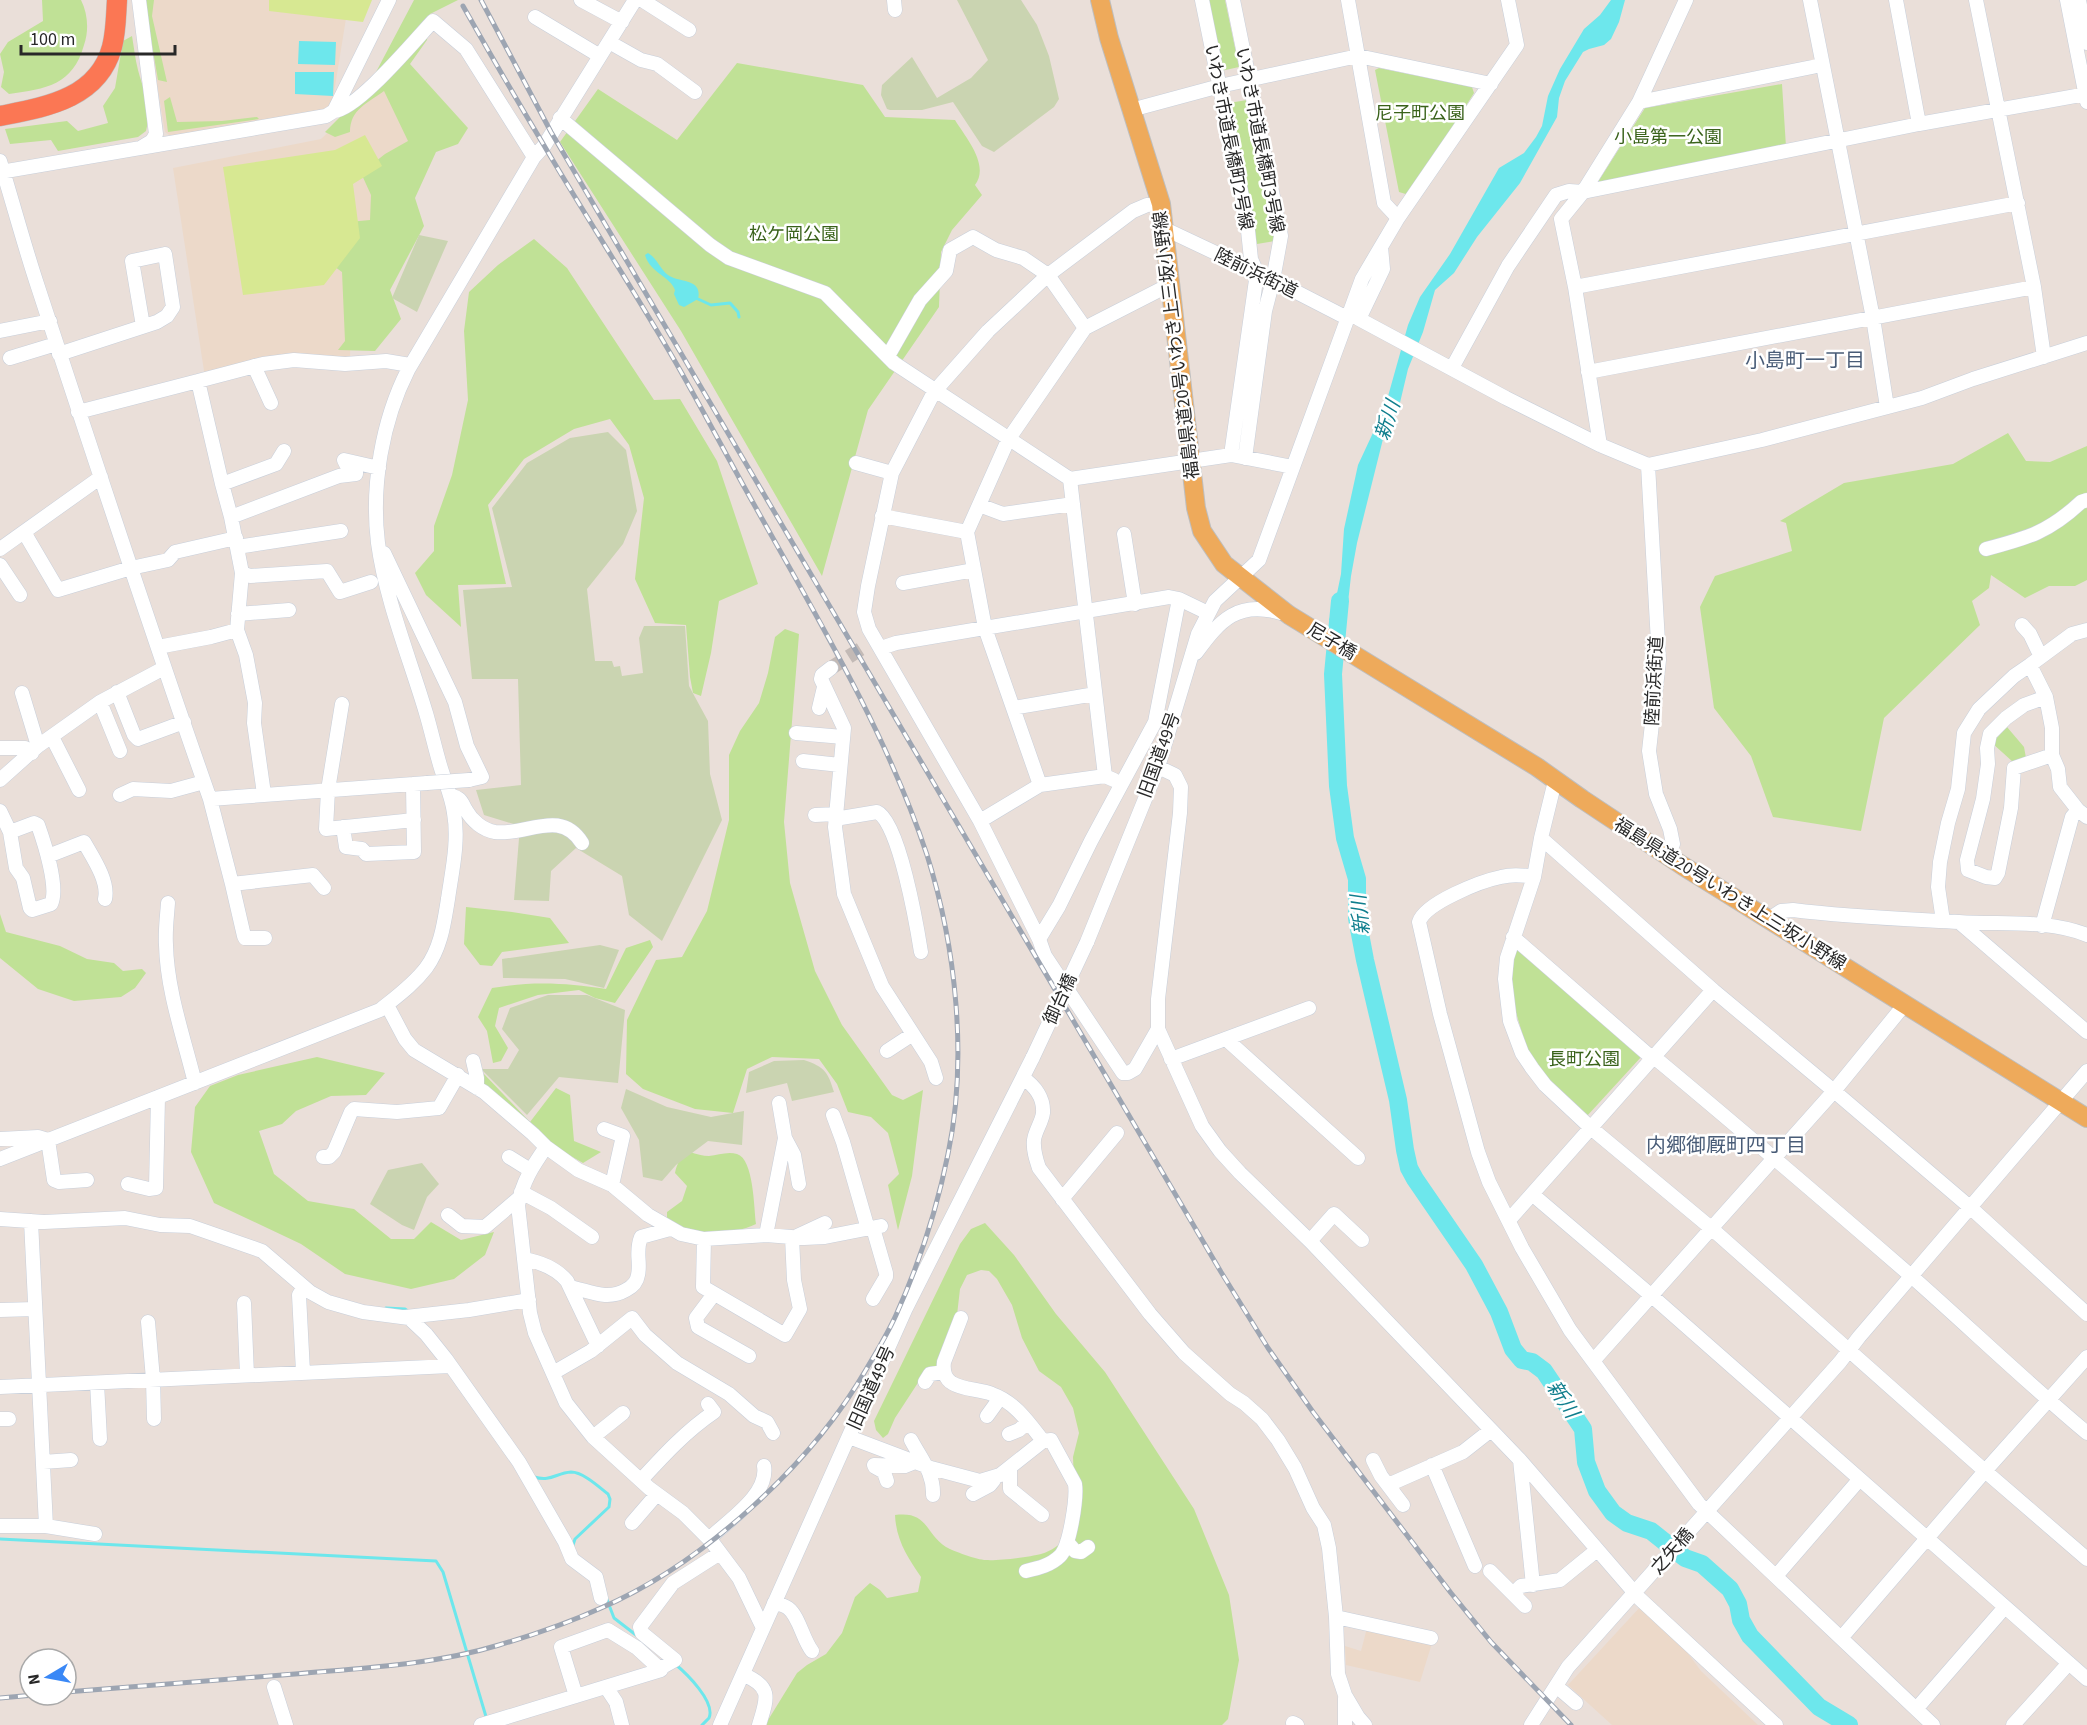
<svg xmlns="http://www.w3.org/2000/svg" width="2087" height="1725" viewBox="0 0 2087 1725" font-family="'Source Sans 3','Noto Sans JP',sans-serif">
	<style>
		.education { fill: #ecd9c9 }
		.green { fill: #c0e196 }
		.cemetery { fill: #cad4b1 }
		.pitch { fill: #d7e892 }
		.water { fill: #6de7ec }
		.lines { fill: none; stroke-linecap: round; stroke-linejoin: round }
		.stream { stroke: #6de7ec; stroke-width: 3 }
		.river { stroke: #6de7ec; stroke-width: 18 }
		.minor-tunnel { stroke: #c3bab6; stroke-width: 14; stroke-dasharray: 14 7; stroke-linecap: butt }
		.minor-casing { stroke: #c8cfda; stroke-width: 15 }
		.major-casing { stroke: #bebebe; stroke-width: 20 }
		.highway-casing { stroke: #bebebe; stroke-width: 21 }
		.minor { stroke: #fff; stroke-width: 14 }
		.major { stroke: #eeaa5b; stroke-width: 18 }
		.highway { stroke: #fb7754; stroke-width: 20 }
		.rail-casing { stroke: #9da5b2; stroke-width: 5 }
		.rail { stroke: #fff; stroke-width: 3; stroke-dasharray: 9; stroke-linecap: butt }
		.minor-bridge-casing { stroke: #c8cfda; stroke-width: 15; stroke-linecap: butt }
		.minor-bridge { stroke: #fff; stroke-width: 14 }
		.labels { text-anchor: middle; stroke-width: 5; stroke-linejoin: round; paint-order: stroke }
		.park-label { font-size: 18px; fill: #39621a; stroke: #fff }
		.street-label { font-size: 18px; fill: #282828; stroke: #fff }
		.neighbourhood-label { font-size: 20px; fill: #495c77; stroke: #fff }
		.water-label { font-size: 20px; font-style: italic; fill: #0f7e8d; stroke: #fff }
	</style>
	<rect width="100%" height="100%" fill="#eadfd9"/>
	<path class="education" d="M143,0H349L332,105L318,115L172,137L165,132Z
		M385,77L417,145L351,295L350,361L261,369L206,384L173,168L321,139Z
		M1641,1606L1670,1629L1701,1671L1758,1725H1612L1568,1685Z
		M1367,1628L1432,1643L1420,1682L1346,1665L1345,1646L1361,1651Z"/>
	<path class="green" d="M42,0H81C88,14 89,31 84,45C73,85 46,89 9,94L1,87L4,72L0,54L8,42L43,21Z
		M146,0H154L152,16L167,82L158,80L146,10Z
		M414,0H458L430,14L427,40L410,64L468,128L458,144L436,152L415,198L424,226L390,290L401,319L375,351L338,350L345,341L342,272L324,259L349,222L370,220L371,195L361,173L385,154L408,141L384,91C368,103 350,109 350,132L335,137L325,132L366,91Z
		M1207,0H1225L1239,67L1221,71Z
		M132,36C134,47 135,59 138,70C144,93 152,106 146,131L138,137L58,151L51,140L10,144L5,129L67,121L78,131L108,123L103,106L115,88L123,41Z
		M737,63L863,85L885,117L955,120C966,138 990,165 975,185L982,195L952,230L941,252L939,307L868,410L822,576L681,331L560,142L598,89L677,140Z
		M1379,68L1472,87L1474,93L1409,195L1399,192L1375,70Z
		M1782,84L1786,147L1596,185L1645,108Z
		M170,97L177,122L222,121L257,117L259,119L168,132L164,101Z
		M1247,100L1275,241L1257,244L1229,103Z
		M534,239L567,268L654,400L680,399L717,461L758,584L719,601L711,653L701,696L693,693L690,677L686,625L655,623L635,579L644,498L629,445L610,419L574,429L524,459L488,505L506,584L458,585L461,627L426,595L415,573L434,551V526L452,475L468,400L464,331L469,292L498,265Z
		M2008,433L2026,461L2050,462L2087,446V580L2075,586H2049L2025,598L1991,575L1989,588L1972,601L1980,625L1884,718L1861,831L1773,817L1751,756L1714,708L1700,607L1715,576L1792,551L1786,523L1780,521L1844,483L1953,464Z
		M785,629L799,634L784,822L790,883L815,971L842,1025L892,1095L903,1100L923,1090L912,1176L898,1230L888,1185L899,1174L888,1133L871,1117L848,1112L837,1084L819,1059L772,1057L747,1069L733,1113L695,1109L643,1089L626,1074L627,1020L656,960L682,957L707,911L729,820V755L740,731L759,703L768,673L775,637Z
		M2007,727L2024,747L2026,758L2013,762L1992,743Z
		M466,907L512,912L550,918L569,943L502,952L492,966L480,965L464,944Z
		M0,914L6,932L60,946L87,959L114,963L123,971L142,969L146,973L135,988L121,997L74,1001L38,989L0,958Z
		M650,940L653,947L615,1003L595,998L579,990L538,995L499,1008L495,1026L508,1048L501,1061L493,1063L487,1031L478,1017L492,988C533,981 566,983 606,989L626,948Z
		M1521,950L1642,1056L1587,1116L1551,1083L1528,1053L1515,1009L1511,971L1515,951Z
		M317,1057L385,1073L366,1095L331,1096L296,1111L282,1124L259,1131L274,1174L308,1201L354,1209L391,1239H414L431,1222L461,1240L494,1232L485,1255L454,1279L411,1289L345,1274L301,1244L214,1203L191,1152L195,1107L210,1086L238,1075Z
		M484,1074L530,1122L556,1088L570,1095L574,1141L601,1152L583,1163L536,1136L478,1084Z
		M690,1152C696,1154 703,1156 709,1156C718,1155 728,1151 737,1154C754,1159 754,1209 756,1224C741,1232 704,1238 688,1232C681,1229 674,1224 667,1220V1212L682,1201L687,1186L675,1173C677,1162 681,1158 690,1152Z
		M985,1223L1014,1255L1056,1314L1105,1372L1194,1509L1229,1595L1239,1660L1228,1719L1222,1725H765L797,1673L807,1665L826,1654L842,1633L855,1597L870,1583L880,1590L887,1598L918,1592L921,1577C908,1558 896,1540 895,1515C928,1511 924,1532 946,1547C953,1551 977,1560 986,1560C997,1561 1030,1557 1041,1554C1052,1551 1060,1544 1068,1537L1074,1482L1073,1457L1079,1433L1073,1408L1061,1387L1039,1371L1022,1338L1012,1305L997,1279L989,1271L981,1270L967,1275L960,1289L957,1315L948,1332L939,1364L925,1372L895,1418L888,1434L883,1438L876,1430L874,1421L960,1244L971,1229Z"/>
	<path class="cemetery" d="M957,0H1021L1037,25L1049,56L1059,99L1054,107L994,152L982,146L953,102L922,110H890L887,109L881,95L882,85L912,57L937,98L971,78L988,60Z
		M419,235L448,241L417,312L392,298Z
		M608,432L626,450L637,511L623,544L587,589L595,661H612L614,667L620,666L622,676L643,673L639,638L644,626H685L689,686L708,721L710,774L722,820L662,941L629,915L622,876L576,848L551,871L549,901L514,900L520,826L484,815L476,790L521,785L518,679H472L463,590L512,587L492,508L527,463L570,438Z
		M600,945L619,950L604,988L565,979L503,978L502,959Z
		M548,995H587L625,1010L618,1083L559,1077L527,1115L481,1069H508L519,1050L502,1029L510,1008Z
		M804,1060C825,1067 828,1072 834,1092L792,1101L787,1083L746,1093L749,1072L774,1061Z
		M626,1089L667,1107L711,1117L744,1111L742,1145L708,1141L676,1165L662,1181L643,1177L639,1140L621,1108Z
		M422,1163L439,1184L427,1197L414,1230L402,1225L370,1204L388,1170Z"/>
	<path class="pitch" d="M269,0H372L363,22L269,11Z
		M365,135L382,166L353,184L360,238L324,285L243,295L223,167L335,150Z"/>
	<path class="water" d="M1611,0H1625L1619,22L1611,39L1604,45L1589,49L1583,52L1565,81L1559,98L1557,117L1520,183L1477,237L1454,273L1435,290L1423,332L1408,369L1398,411L1383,439L1357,543L1351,576L1345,629L1329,620L1334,608L1341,574L1344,529L1358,465L1385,407L1408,325L1420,297L1450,254L1499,168L1524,153L1536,137L1542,126L1548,96L1560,69L1584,29L1600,15Z
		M299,41L336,42L335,65L298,64Z
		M295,72H334L333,96L295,94Z
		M648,253C657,258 660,269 668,275C679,283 703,278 698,299L684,307L679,305L674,294L675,290C670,276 650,273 645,255Z"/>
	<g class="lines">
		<path class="stream" d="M698,299L711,305L730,303L738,312L739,317
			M386,1308L405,1309L409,1312
			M534,1477C551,1482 556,1473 571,1472C583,1472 599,1487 608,1494L610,1499L609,1507L575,1539L573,1545
			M0,1539L436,1561L443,1572L487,1720
			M606,1597L614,1618L636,1635
			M675,1664C686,1673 716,1702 709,1718C709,1718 703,1724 702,1725"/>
		<path class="river" d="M1340,601L1333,674L1338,786L1345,838L1357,879V918L1365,960L1398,1100L1405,1150L1409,1168L1415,1179L1474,1265L1499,1312L1513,1349L1522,1360L1532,1362L1544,1371L1583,1429L1586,1462L1597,1491L1613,1513L1627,1523L1651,1531L1685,1558L1702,1564L1730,1589L1738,1604L1741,1620L1750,1636L1819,1707L1849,1725"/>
		<path class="minor-tunnel" d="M831,668L864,647"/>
		<g class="minor-casing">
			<path id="minor" d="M139,0L156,134L152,141L142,147
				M581,0L622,22
				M642,0L689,30
				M894,0L895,10
				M1202,0L1247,221L1251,259L1257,273L1231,455
				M1233,0L1281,236L1273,280L1265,311L1245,458
				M1348,0L1384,203L1398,218
				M1810,0L1873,318L1887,407
				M1896,0L1919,124
				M1976,0L2034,287L2044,357
				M2067,0L2087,102
				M2079,0L2087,43
				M535,17L600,56
				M609,42L641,60L657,64L695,92
				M1639,102L1822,65
				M1131,110L1220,86L1358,56L1491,84
				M334,111C357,110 415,40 433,21L466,49L534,157
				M560,118L710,245L729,258L825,293L894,363L1070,479L1231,455L1293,467
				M0,161C13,203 24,245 38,287C94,458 150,629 210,799L427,783
				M0,172L326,116L334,111L389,0
				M1165,229L1273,280L1347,318
				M1381,247L1383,269L1359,319L1506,398L1600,445L1648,465L1762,440L1922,398L1973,379L2087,343
				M1575,287L2018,203
				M0,331L50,321
				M59,354L157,322L167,316L173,307L165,254L132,261L143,326
				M888,356L920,300L946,271L950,250L973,237L996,250L1023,258L1048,275L1085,328
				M10,358L56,344
				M254,366L271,403
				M1452,368L1508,266L1556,195L1569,191L1583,192L1639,102L1686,0
				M1588,372L2034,287
				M78,412L198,381
				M1600,445L1575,287L1561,219L1583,192L1919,124L2087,94
				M856,463L892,473
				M1648,465L1659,660L1649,751L1656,794L1670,829L1673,844L1666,855
				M1070,479L1105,776
				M222,484L198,381L263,364L294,360L345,364L386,361L410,365
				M979,505L1003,514L1073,504
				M882,516L967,532
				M231,517L339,476L356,474V471L346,464L344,460L379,468
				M24,532L58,590L131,568L168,560L175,552L236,538
				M1124,534L1135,604
				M237,547L341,531
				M0,549L101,477
				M1986,549C2028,538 2049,532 2081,502L2087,500
				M384,553L455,702L467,746L482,777L469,780
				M0,565L20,595
				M242,573L250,576L327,571L340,592L371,582
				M903,583L974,570
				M238,614L289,610
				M2022,625L2030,634L2041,657
				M158,647L211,637L237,630
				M881,648L896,643L1169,597L1179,599L1208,613
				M1196,653C1220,620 1238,600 1281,613
				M2030,665L2072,634L2087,630
				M831,668L822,675L821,679L844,728L835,827L844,894L882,986L931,1062L936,1078
				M117,692L134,735L138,739L184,722
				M22,693L38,746
				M2046,697L2024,705L2006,718L1990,734L1987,748L1988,764L1983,799L1967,860L1968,870L1986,877L1995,878L1998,873L2011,808L2014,768L2052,755
				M100,702L120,751
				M342,704L328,790L326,829L414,820
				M819,708L824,687
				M1013,708L1095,694
				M796,733L843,737
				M52,737L79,790
				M0,748H25L32,753
				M803,761L840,765
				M1158,767L1175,775L1181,787L1180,813L1158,999V1029L1135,1069L1128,1073H1123L1045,956L1039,939L1059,906L1091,841L1155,722L1179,599
				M0,780L38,746L100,702L164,668
				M1555,781L1541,838L1534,877L1507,958L1505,979L1510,1021L1522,1053L1532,1068L1545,1085L1591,1128L1711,1228L1985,1471L2087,1559
				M1040,785L985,628L967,532L1008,440L1085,328L1171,284
				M264,794L254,723L255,703L246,655L237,630L242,573L231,517L222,484L276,464L284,451
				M120,795L133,789L171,791L204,782
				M450,795C453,796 456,797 459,799C462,801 464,807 466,810C472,821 483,830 495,832C527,836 560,808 582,843
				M210,799L232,884L244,936L245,938H265
				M0,811L10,832L16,868L23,878L30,908L32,910L51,904C59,888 44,842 38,825L34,823L10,832
				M815,815L836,814
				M835,819L877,812C899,821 917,927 921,952
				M980,821L1040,785L1105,776L1114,780
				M343,827L346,847L362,849L366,854L414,852L413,784
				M1541,838L1713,990L1834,1091L1971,1208L2087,1314
				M48,856L84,842C93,858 109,881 105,899
				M1534,877C1523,875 1512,874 1501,877C1481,881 1425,903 1419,922L1440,1014L1478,1152L1489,1182L1522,1248L1570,1330L1699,1504L1933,1725
				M232,884L313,875L324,888
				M168,903C167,917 165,931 166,945C167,991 184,1038 195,1083
				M1769,919L1781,911L1793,910C1848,917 1904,919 1959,922C2001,925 2047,919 2087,935
				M1943,921L1938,887L1940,862L1948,823L1958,789L1964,733L1979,709L2014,676L2030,665L2046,697L2052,728V755L2058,769L2060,787L2078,810L2087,817
				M1959,922L2087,1032
				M2042,926L2072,817L2078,810
				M1513,937L1652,1058L1660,1062C1744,1132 1827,1203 1910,1275C1969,1327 2026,1382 2087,1433
				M1039,939L980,821L869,629L864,612L868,586L892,473L934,392L988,331L1048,275L1133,211L1147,205L1161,204
				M1087,942L1158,767L1198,634L1215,601L1259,560L1362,279L1398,218L1517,45L1508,0
				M387,1005L405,1039L414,1050L484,1092L533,1134L546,1147
				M1158,1029L1202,1126L1220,1151L1240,1173L1310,1241L1520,1460L1640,1599L1776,1725
				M1226,1039L1358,1158
				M887,1051L913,1034
				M1171,1059L1309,1008
				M473,1061L477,1078V1088
				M1023,1078C1035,1086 1044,1098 1043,1113C1042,1122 1035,1131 1034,1140C1033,1150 1036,1159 1039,1168L1150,1314L1184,1353L1230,1394L1244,1403L1262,1419L1278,1440L1295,1468L1313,1508L1324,1525L1329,1548L1336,1617L1338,1674L1345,1695L1358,1717L1365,1725
				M833,1115L843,1142L868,1229
				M604,1129L623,1136L612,1185
				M785,1138L794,1155L799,1184
				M0,1139L38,1137L48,1140L54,1180L59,1182L87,1180
				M323,1157H329L334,1152L351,1112L354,1109L397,1112L439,1108L458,1075
				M509,1157L530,1170
				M0,1159L380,1010C396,997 413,985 426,968C441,948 444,923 448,899C452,871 459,841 454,813C452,797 445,782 440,765C435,748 431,730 426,713C409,656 386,601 378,543C371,486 382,421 408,370L534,157L544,146L635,0
				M128,1184L149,1189L156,1188L158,1097
				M521,1192L551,1208L592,1237
				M1532,1194L1653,1297L2087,1679
				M1062,1199L1117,1133
				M448,1215L462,1226L485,1227L519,1198
				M0,1219L44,1222L125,1218L160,1225L190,1226L262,1251L310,1292L328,1302L363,1312L409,1318L426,1334L446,1359L519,1462L565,1542L572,1559L596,1577L601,1598
				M1509,1220L1713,990
				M31,1221L46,1526
				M873,1228L886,1273V1277L873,1299
				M766,1235L785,1138L779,1103
				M797,1236L825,1223
				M704,1239L703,1287L785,1335L800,1309L794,1280L792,1237
				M1310,1241L1334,1214L1362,1240
				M524,1259C540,1262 556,1268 567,1281L598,1346
				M570,1287C590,1291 607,1301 626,1290C632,1287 637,1282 638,1275C641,1262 635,1252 641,1237L670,1229
				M714,1294L696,1318L698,1327L749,1356
				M244,1303L247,1375
				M0,1310L35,1309
				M406,1317L469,1310L529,1300
				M961,1318L944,1362C943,1370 945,1379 952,1383C963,1390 980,1389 992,1394C1015,1402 1029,1423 1043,1441
				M148,1322L153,1379L154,1419
				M1593,1361L1834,1091L1905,1004
				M303,1372L299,1295L304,1287
				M553,1373L591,1351L632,1318L645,1335L677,1363L729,1394L754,1416L767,1422L773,1433
				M925,1382L930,1374L944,1372
				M97,1383L100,1439
				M0,1387L450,1366
				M987,1416L1000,1398
				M0,1419H9
				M1009,1434L1019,1430L1028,1422
				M593,1437L623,1413
				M849,1437L931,1468L980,1481L1000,1475L1043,1441L1051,1440L1075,1484C1077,1498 1070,1546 1060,1556C1051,1565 1039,1568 1026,1571
				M911,1440C921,1459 934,1473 933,1495
				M1373,1460L1381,1476L1403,1505
				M1520,1460L1533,1585
				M43,1462L71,1460
				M1432,1465L1475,1566
				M1010,1468V1489L1042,1515
				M641,1480C664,1455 686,1431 714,1412L708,1404
				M887,1481L884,1472L875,1467L874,1465L905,1466L915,1462
				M1388,1485L1463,1452L1491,1430
				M973,1494L990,1485L994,1480
				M632,1523L657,1494
				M0,1526H46L95,1534
				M709,1539C727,1521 769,1495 764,1466
				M1067,1542L1075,1551L1081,1552L1088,1547
				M1490,1571L1525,1606
				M1776,1576L1859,1480
				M1513,1594L1521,1586L1560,1580L1597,1550
				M774,1603C779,1604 784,1605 788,1608C799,1616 803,1640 812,1651
				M1336,1617L1431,1638
				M763,1628L739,1578L712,1542L683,1513L649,1488L593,1437L566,1403L535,1333L530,1313L518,1205C523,1181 532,1167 546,1147L578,1170L612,1185L648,1215L681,1234L704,1239L766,1235L804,1238L825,1237L881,1226
				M1842,1637L1985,1471L2087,1357
				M659,1669L675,1660L642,1633L640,1627L673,1583L720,1553
				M744,1675C773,1687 767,1699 759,1725
				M274,1687L286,1725
				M606,1687L616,1702L622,1725
				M1562,1691L1576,1703
				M1917,1708L2005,1607
				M1293,1723L1297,1725
				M481,1725L661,1670L637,1648L608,1630L561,1647L576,1696
				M720,1725L906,1308L1033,1057
				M1345,1725V1698
				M1531,1725L1568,1667L1840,1362L1859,1337L2087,1071
				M2013,1725L2069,1663"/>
		</g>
		<g class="major-casing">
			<path id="major" d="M1100,0L1109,38L1161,204L1196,508L1202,531L1224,564L1289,615L1537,767L1582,799L1683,866L2087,1118"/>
		</g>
		<g class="highway-casing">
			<path id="highway" d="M0,116C45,107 98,99 112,47C116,32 116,15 117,0"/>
		</g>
		<use href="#minor" class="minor"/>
		<use href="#major" class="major"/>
		<use href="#highway" class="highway"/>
		<g class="rail-casing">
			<path id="rail" d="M481,0L551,132L1221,1272L1268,1348L1313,1412L1451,1593L1491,1642L1571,1725
				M66,1692C142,1686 219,1680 295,1674C363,1668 433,1665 499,1645C533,1635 568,1623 601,1608C703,1564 812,1464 867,1368C877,1351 888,1333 896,1315C919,1264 937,1209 948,1154C968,1059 956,947 927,855C887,734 818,619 756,508C730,462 706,416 680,370C636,293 587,219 542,142C515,97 489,52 463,6
				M0,1698L34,1695"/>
		</g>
		<use href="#rail" class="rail"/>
		<g class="minor-bridge-casing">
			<path id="minor-bridge" d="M427,783L469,780
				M1033,1057L1087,942"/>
		</g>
		<use href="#minor-bridge" class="minor-bridge"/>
	</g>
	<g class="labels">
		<g class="park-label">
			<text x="1420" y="119">尼子町公園</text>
			<text x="1668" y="143">小島第一公園</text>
			<text x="794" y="240">松ケ岡公園</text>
			<text x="1584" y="1065">長町公園</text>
		</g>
		<g class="street-label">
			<text transform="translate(1229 137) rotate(79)" y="6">いわき市道長橋町2号線</text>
			<text transform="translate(1260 140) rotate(79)" y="6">いわき市道長橋町3号線</text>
			<text transform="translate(1256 273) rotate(26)" y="6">陸前浜街道</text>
			<text transform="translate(1176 345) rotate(-97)" y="6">福島県道20号いわき上三坂小野線</text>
			<text transform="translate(1332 641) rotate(31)" y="6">尼子橋</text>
			<text transform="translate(1654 681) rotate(-87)" y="6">陸前浜街道</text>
			<text transform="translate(1159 755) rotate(-70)" y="6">旧国道49号</text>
			<text transform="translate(1730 894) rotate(32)" y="6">福島県道20号いわき上三坂小野線</text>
			<text transform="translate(1060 999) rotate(-65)" y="6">御台橋</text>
			<text transform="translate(871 1388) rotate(-66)" y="6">旧国道49号</text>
			<text transform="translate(1672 1551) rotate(-49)" y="6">之矢橋</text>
		</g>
		<g class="neighbourhood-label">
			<text x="1805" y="367">小島町一丁目</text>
			<text x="1726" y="1152">内郷御厩町四丁目</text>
		</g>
		<g class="water-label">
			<text transform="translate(1387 420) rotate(-72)" y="7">新川</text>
			<text transform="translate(1360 915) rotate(-96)" y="7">新川</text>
			<text transform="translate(1563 1399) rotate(57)" y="7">新川</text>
		</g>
	</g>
	<g transform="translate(48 1677) rotate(260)"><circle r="28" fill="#ffffff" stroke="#a9a9a9" stroke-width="1.5"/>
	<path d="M0-4.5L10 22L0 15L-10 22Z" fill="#3a88f6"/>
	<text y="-9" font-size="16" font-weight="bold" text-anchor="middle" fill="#282828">N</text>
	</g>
	<path d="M21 45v9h154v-9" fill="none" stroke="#282828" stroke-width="3"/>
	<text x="30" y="45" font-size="18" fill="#282828" stroke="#ffffff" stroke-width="4.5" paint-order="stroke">100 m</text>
</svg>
